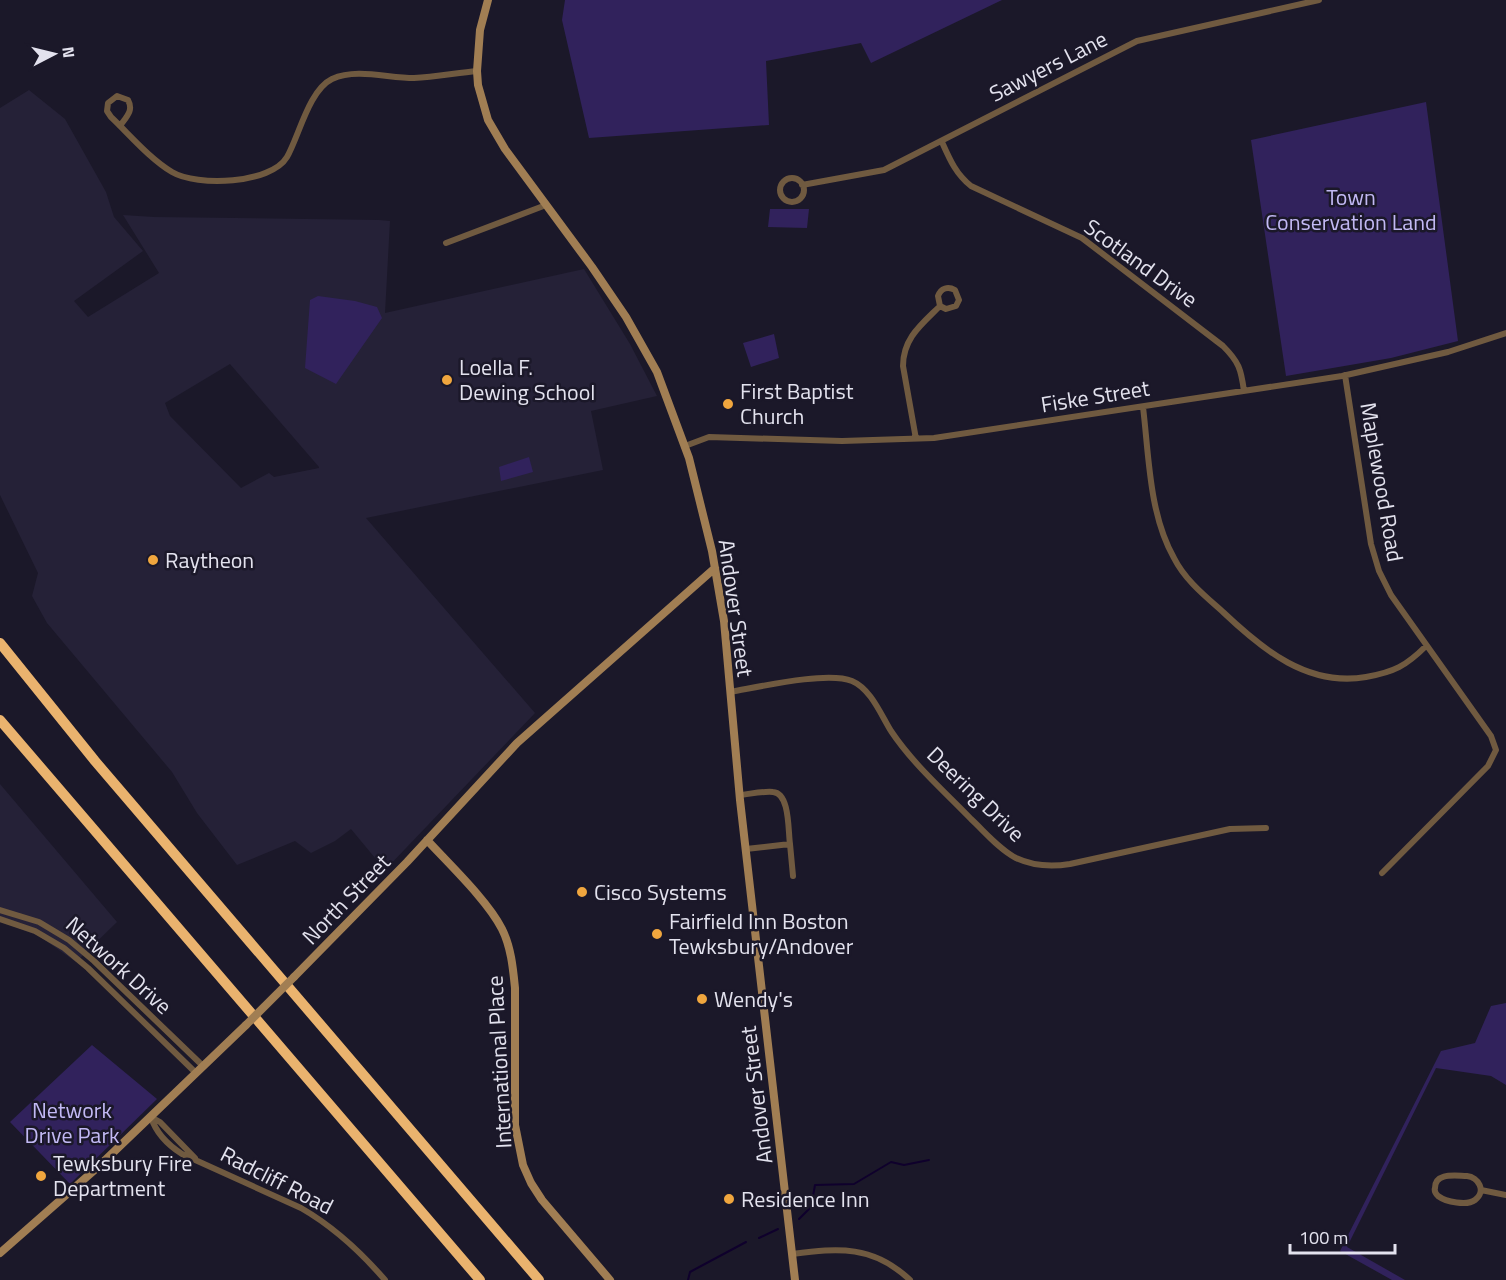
<svg xmlns="http://www.w3.org/2000/svg" width="1506" height="1280" viewBox="0 0 1506 1280" font-family="'Titillium Web',sans-serif">
	<style>
		.built { fill: #252137; fill-rule: evenodd }
		.green { fill: #31225c }
		.lines { fill: none; stroke-linecap: round; stroke-linejoin: round }
		.stream { stroke: #0f002c; stroke-width: 2 }
		.minor { stroke: #705a40; stroke-width: 6 }
		.secondary { stroke: #a17e53; stroke-width: 8 }
		.motorway { stroke: #eab36e; stroke-width: 10 }
		.secondary-bridge { stroke: #a17e53; stroke-width: 8 }
		.poi-dot { fill: #f0a63e; stroke: #1b1829; stroke-width: 2 }
		.labels { text-anchor: middle; stroke-width: 5; stroke-linejoin: round; paint-order: stroke }
		.street-label { font-size: 22px; fill: #e3e2ee; stroke: #1b1829 }
		.park-label { font-size: 22px; fill: #c2b9f4; stroke: #1b1829 }
		.poi-label { font-size: 22px; fill: #e3e2ee; stroke: #1b1829; text-anchor: start }
	</style>
	<rect width="100%" height="100%" fill="#1b1829"/>
	<path class="built" d="M29,90L65,119L106,192L114,217L143,251L74,301L88,317L159,273L123,215L154,217L379,220L390,221L385,313L584,269L630,344L657,396L591,411L603,470L366,518L535,713L385,870L351,829L335,841L311,853L295,841L237,865L197,813L172,772L47,623L32,596L38,573L0,495V108ZM230,364L319,467V468L274,477L269,473L241,488L170,416L165,403Z
		M0,784L117,922L76,962L39,936L0,921Z"/>
	<path class="green" d="M565,0H1002L871,63L861,43L766,61L769,125L589,138L562,20Z
		M1426,102L1458,341L1391,358L1286,376L1251,140Z
		M770,209H809L807,228L768,227Z
		M318,296L355,301L377,307L382,318L336,384L305,368L310,300Z
		M774,334L779,358L751,367L743,343Z
		M529,457L533,472L501,481L499,467Z
		M1506,1003V1085L1491,1076L1436,1068L1347,1247L1405,1280H1392L1340,1251L1441,1051L1475,1043L1491,1006Z
		M92,1045L157,1099L70,1184L10,1122Z"/>
	<g class="lines">
		<path class="stream" d="M799,1219L811,1207L815,1185L854,1184L891,1162L904,1165L929,1160
			M759,1238L778,1229
			M688,1280L690,1272L746,1242"/>
		<path class="minor" d="M120,126C126,117 134,111 128,100L117,96L108,103L107,111L111,117C130,135 149,158 172,172C197,187 271,184 287,157C299,136 309,90 332,79C357,68 387,78 414,78C435,77 456,73 477,71
			M942,142C950,160 956,174 971,186L1082,238L1223,346C1239,362 1241,369 1244,391
			M780 190a12 12 0 1 1 24 0a12 12 0 1 1-24 0Z
			M802,185L884,170L1137,41L1319,0
			M446,243L546,205
			M1345,375L1371,544L1379,571L1391,595L1491,736L1496,750L1488,766L1382,873
			M1143,407C1149,456 1149,514 1174,558C1185,580 1205,596 1223,612C1263,650 1308,687 1366,677C1394,672 1406,666 1426,646
			M916,439L903,366C903,338 922,324 940,306L946,309L956,306L959,300L955,290C948,286 941,288 938,296L940,306
			M685,446L709,437L842,441L934,438L1342,376L1448,352L1506,333
			M730,692C759,687 827,671 852,681C871,689 881,715 891,731C913,764 944,791 971,819C985,832 999,849 1016,858C1033,866 1052,867 1070,864L1230,829L1266,828
			M739,795C750,794 763,791 773,792C790,793 788,831 790,844L746,849
			M790,844L793,876
			M0,910L39,922L69,940L94,961L203,1066
			M0,919L35,931L64,948L88,968L196,1073
			M151,1117C156,1133 168,1145 182,1154L301,1208C334,1227 360,1251 385,1280
			M151,1117L160,1122L195,1158
			M1467,1176C1478,1177 1487,1191 1475,1200C1467,1206 1446,1202 1438,1196C1436,1194 1434,1191 1435,1188C1435,1172 1456,1176 1467,1176Z
			M1481,1190L1506,1195
			M792,1254C839,1248 873,1245 910,1280"/>
		<path class="secondary" d="M488,0L480,30L477,71L478,85L488,120L505,149L592,267L626,317L657,372L689,458L712,551L724,621L740,800L795,1280
			M427,840C449,864 488,901 502,929C511,947 513,968 515,988V1125L523,1165L531,1183L542,1200L610,1280
			M294,977L407,862L517,743L715,568
			M0,1253L98,1167L246,1025"/>
		<path class="motorway" d="M0,643L95,761L539,1280
			M0,720L480,1280"/>
		<path class="secondary-bridge" d="M246,1025L294,977"/>
	</g>
	<g class="poi-dot">
		<circle cx="447" cy="380" r="6"/>
		<circle cx="728" cy="404" r="6"/>
		<circle cx="153" cy="560" r="6"/>
		<circle cx="582" cy="892" r="6"/>
		<circle cx="657" cy="934" r="6"/>
		<circle cx="702" cy="999" r="6"/>
		<circle cx="41" cy="1176" r="6"/>
		<circle cx="729" cy="1199" r="6"/>
	</g>
	<g class="labels">
		<g class="street-label">
			<text transform="translate(1048 66) rotate(-27)" y="8">Sawyers Lane</text>
			<text transform="translate(1141 263) rotate(36)" y="8">Scotland Drive</text>
			<text transform="translate(1095 396) rotate(-9)" y="8">Fiske Street</text>
			<text transform="translate(1382 482) rotate(80)" y="8">Maplewood Road</text>
			<text transform="translate(736 608) rotate(82)" y="8">Andover Street</text>
			<text transform="translate(976 794) rotate(44)" y="8">Deering Drive</text>
			<text transform="translate(346 899) rotate(-46)" y="8">North Street</text>
			<text transform="translate(119 965) rotate(42)" y="8">Network Drive</text>
			<text transform="translate(499 1062) rotate(-93)" y="8">International Place</text>
			<text transform="translate(756 1095) rotate(-97)" y="8">Andover Street</text>
			<text transform="translate(277 1180) rotate(27)" y="8">Radcliff Road</text>
		</g>
		<g class="park-label">
			<text x="1351" y="205">Town<tspan x="1351" dy="25">Conservation Land</tspan></text>
			<text x="72" y="1118">Network<tspan x="72" dy="25">Drive Park</tspan></text>
		</g>
		<g class="poi-label">
			<text x="459" y="375">Loella F.<tspan x="459" dy="25">Dewing School</tspan></text>
			<text x="740" y="399">First Baptist<tspan x="740" dy="25">Church</tspan></text>
			<text x="165" y="568">Raytheon</text>
			<text x="594" y="900">Cisco Systems</text>
			<text x="669" y="929">Fairfield Inn Boston<tspan x="669" dy="25">Tewksbury/Andover</tspan></text>
			<text x="714" y="1007">Wendy's</text>
			<text x="53" y="1171">Tewksbury Fire<tspan x="53" dy="25">Department</tspan></text>
			<text x="741" y="1207">Residence Inn</text>
		</g>
	</g>
	<g transform="translate(54 54) rotate(83)" stroke="#1b1829" stroke-width="4.5" paint-order="stroke">
	<path d="M0-4.5L10 22L0 15L-10 22Z" fill="#e3e2ee"/>
	<text y="-9" font-size="16" font-weight="bold" text-anchor="middle" fill="#e3e2ee">N</text>
	</g>
	<path d="M1290 1244v9h105v-9" fill="none" stroke="#e3e2ee" stroke-width="3"/>
	<text x="1299" y="1244" font-size="18" fill="#e3e2ee" stroke="#1b1829" stroke-width="4.5" paint-order="stroke">100 m</text>
</svg>
